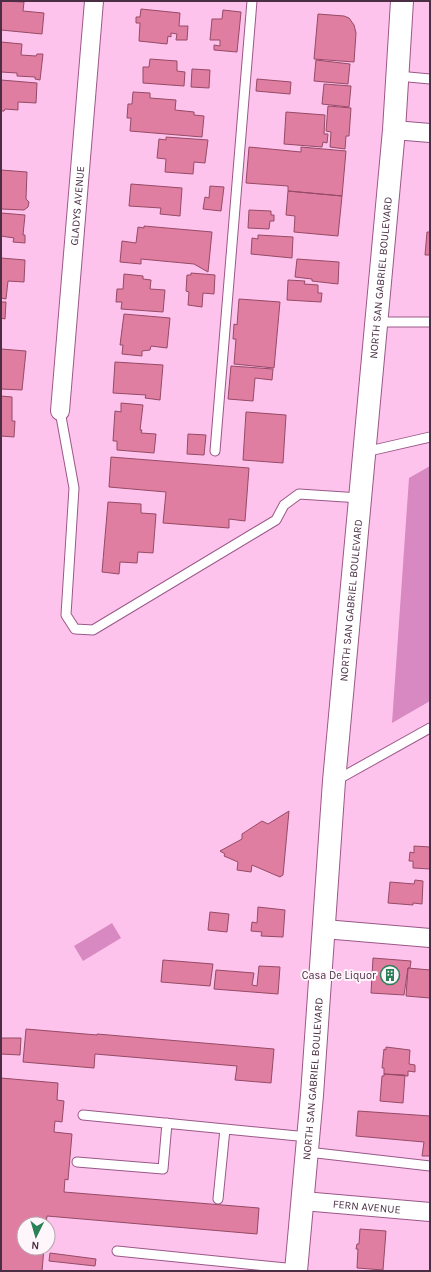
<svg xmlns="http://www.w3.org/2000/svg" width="431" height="1272" viewBox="0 0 431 1272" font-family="Karla,sans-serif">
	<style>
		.green { fill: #d889c2 }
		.building { fill: #e07ea2; stroke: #954a66 }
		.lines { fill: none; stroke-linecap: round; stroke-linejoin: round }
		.service-casing { stroke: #9a5888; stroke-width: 11 }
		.minor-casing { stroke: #9a5888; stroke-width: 20 }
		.secondary-casing { stroke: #9a5888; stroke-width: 24 }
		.service { stroke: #fff; stroke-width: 9 }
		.minor { stroke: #fff; stroke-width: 18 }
		.secondary { stroke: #fff; stroke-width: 22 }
		.labels { text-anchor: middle; stroke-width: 4; stroke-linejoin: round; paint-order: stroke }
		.street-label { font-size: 11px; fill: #4b2e43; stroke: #fef6fb }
		.poi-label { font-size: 11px; fill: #4b2e43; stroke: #fef6fb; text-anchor: end }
	</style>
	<rect width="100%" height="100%" fill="#fec3ec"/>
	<path class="green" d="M430,466V701L392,723L409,478Z
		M112,923L121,938L83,961L74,946Z"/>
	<path class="building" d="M1,1L24,2L23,11L44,13L42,34L1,30Z
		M141,9L180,13L179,26H188L187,40H176L177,34L171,33V37L168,36L167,44L139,41L140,23H136V17H140Z
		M223,10L241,12L237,52L214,50V45L220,46V40H210L212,19H222Z
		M318,14L344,16L349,18L354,25L356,33L354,62L314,59Z
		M1,38V42L22,44L21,55L36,56L37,54H43L40,80L35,79V77L17,76V73L1,72Z
		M150,59L177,61V71L185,72L184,86L143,83V67H149Z
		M316,60L350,64L348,84L314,81Z
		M192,69L210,70L209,88L191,87Z
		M257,79L291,82L290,94L256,91Z
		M1,80L37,83L36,103L18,102V110L5,109L4,111H1Z
		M324,84L351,86L349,107L322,104Z
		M133,92L150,93V98L176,100L175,110L194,112V115L204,116L202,137L130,131L131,118H127L128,104H132Z
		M328,106L351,108L349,136H346L345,149L330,147L331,132L326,131Z
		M286,112L325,115L324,134H328L327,143L323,142L322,147L284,144Z
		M166,137L208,140L205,163L194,162L193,174L165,172L166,159L157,158L159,139L166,140Z
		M249,147L301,152V147L346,151L342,196L288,191V186L246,183Z
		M1,170L27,172L26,199L29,202L28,207L24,210L1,209Z
		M131,184L182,188L180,216L160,214L161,208L129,206Z
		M210,186L224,187L221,211L203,209L205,197L209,198Z
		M288,191L342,196L338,236L294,232L295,216L286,215Z
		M249,210L271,211V215H274V221H270L269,229L248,228Z
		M1,213L25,215L23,235H25V243L13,242L14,238L1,236Z
		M144,226L212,232L208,272L194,264L141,259V264L120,262L122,241L136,243L138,227L144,228Z
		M427,232H430V255H425Z
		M258,235L293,237L292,258L251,254L252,238L258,239Z
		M1,258L25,260L24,282L8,281L6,299L1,298Z
		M297,259L339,262L338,284L312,281V279L295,277Z
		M191,273L215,275L214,294L203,293L202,307L188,305L189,292L186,291L187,275H191Z
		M124,274L143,276V279L151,280L150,289L165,290L163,312L121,309L122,302H116L117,289H123Z
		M288,280L305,281L304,284L318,285V293H322L321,302L287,300Z
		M239,299L280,302L274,368L234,364L236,339H233L234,324L237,325Z
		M1,302H6L5,319L1,318Z
		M124,314L170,318L167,348L151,346L150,350L142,351V356L122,354L123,345H120Z
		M1,349L26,351L22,390L1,389Z
		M115,362L163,365L160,400L145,398L146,395L113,393Z
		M231,366L273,369L272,380L255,378L253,401L228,399Z
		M1,396L12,397V421H15L14,437L1,436Z
		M121,403L143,405L140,430H142L141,433L156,434L154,453L117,450V441H113L115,411L121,412Z
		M246,412L286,415L283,463L243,460Z
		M188,434L206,435L204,455L187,454Z
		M111,457L249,468L245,521L229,519V528L163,523L166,492L109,487Z
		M108,502L141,504V513L156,514L153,553L138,552L137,563L120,562L119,574L102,572Z
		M289,811L283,875L280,877L252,865L251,872L237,870L238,862L224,856L225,854L220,851L242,839V834L262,821L268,824Z
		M414,846L430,847V869L413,868V861H409L410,852L414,853Z
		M415,880L423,881L422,904L413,903V905L388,903L390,882L414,884Z
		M258,907L285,910L283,937L261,936L262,932L251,931L252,922L257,923Z
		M210,912L229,914L227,932L208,930Z
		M373,958L411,961L410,968H408L404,995L371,993Z
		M163,960L213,964L210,986L161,982Z
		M259,966L280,967L278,994L214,989L216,970L254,973L252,985L257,986Z
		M408,968L430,970V998L406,996Z
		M26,1029L97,1035V1034L274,1049L271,1083L235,1080L237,1066L95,1054L94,1068L23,1062Z
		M1,1038H21L20,1055L1,1054Z
		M386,1047L410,1050L409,1064L415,1065V1072L408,1071V1076L384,1074V1068H382L384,1049L386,1050Z
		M384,1074L405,1075L403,1103L380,1101L382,1076H384Z
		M1,1078L58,1083L57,1100L64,1101L62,1122L55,1121L54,1132L72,1134L68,1180L65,1179L64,1192L259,1208L257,1234L47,1216L46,1224H24V1248H44L42,1271H1Z
		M358,1111L430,1116V1156H422L424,1142L356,1136Z
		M360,1229L386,1231L383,1270L357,1268L358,1249H356L357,1244H359Z
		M50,1253L96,1259L95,1266L49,1261Z"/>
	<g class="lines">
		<g class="service-casing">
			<path id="service" d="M398,76L430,79
				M377,322H430
				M60,411L74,488L66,615L75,629L93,630L276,520L284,505L299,494L360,498
				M215,451L252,1
				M365,452L430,437
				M335,781L430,728
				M83,1115L308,1137
				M308,1152L430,1166
				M77,1162L163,1169L167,1123
				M218,1199L225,1129
				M117,1251L296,1269"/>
		</g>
		<g class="minor-casing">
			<g id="minor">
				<path d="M394,130L430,133"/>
				<path id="s1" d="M60,411L94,1"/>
				<path d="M324,929L430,938"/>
				<path id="s2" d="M303,1201L430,1212"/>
			</g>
		</g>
		<g class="secondary-casing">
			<g id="secondary">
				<path id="s3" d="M296,1271L312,1095L334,781L394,130L402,1"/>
			</g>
		</g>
		<use href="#service" class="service"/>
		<use href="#minor" class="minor"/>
		<use href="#secondary" class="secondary"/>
	</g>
	<defs>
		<g id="building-ring" transform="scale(1)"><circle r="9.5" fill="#fef6fb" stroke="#298155" stroke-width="1.5"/><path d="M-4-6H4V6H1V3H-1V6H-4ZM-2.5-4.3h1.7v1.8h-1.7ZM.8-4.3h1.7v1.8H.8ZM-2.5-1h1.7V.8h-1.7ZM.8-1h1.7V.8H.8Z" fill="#298155"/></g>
	</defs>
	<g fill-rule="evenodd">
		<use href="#building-ring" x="390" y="975"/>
	</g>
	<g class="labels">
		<g class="street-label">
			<text dy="4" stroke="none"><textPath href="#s1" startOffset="206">GLADYS AVENUE</textPath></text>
			<text dy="4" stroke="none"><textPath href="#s3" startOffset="997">NORTH SAN GABRIEL BOULEVARD</textPath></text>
			<text dy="4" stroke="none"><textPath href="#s3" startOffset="673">NORTH SAN GABRIEL BOULEVARD</textPath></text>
			<text dy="4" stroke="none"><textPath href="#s3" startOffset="193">NORTH SAN GABRIEL BOULEVARD</textPath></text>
			<text dy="4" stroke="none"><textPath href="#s2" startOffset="64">FERN AVENUE</textPath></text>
		</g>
		<g class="poi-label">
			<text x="376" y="979">Casa De Liquor</text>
		</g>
	</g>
	<rect width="431" height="1272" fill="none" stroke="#4b2e43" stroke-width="4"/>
	<g transform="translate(36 1236) rotate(185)"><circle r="19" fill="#fef6fb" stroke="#b6a6b1"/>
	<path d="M0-3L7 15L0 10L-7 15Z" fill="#298155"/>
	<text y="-6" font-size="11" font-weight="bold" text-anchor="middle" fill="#4b2e43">N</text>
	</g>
</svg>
